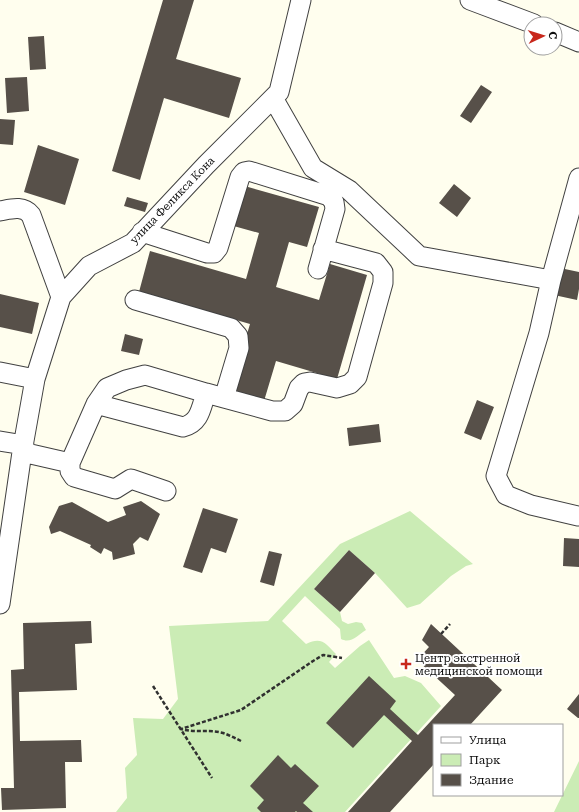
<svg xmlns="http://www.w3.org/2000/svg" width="579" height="812" viewBox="0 0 579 812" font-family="'Roboto Serif',serif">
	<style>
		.green { fill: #cbecb5 }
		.building { fill: #575049 }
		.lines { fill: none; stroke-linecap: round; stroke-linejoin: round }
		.minor-casing { stroke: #414141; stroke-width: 21 }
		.path { stroke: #303030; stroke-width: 2.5; stroke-dasharray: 4 2; stroke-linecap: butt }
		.minor { stroke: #fff; stroke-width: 19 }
		.poi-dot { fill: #c8281c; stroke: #fff; stroke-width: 1.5 }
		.labels { text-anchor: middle; stroke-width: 4; stroke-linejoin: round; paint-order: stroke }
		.street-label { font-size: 11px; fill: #0e0e0e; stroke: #fff }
		.poi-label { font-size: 11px; fill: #0e0e0e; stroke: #fff; text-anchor: start }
	</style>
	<rect width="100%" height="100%" fill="#fffeee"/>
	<path class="green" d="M410,511L473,564L466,566L451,576L420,604L407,608L375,573L349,550L314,589L340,612L342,621L348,624L356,622L362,623L366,630C358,635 351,644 341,639L340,629L305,596L282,621L306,644C322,636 326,644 336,654L329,662L335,668L360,646L369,640L394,678L405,676L421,683L441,706L345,812H116L127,798L125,768L137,755L133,718L163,719L178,699L169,626L268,621L340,544Z
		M579,761V812H554Z"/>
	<path class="building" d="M163,0H194L176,59L241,78L229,118L164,98L140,180L112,171Z
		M44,36L46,69L30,70L28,37Z
		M27,77L29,111L7,113L5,78Z
		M481,85L492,92L471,123L460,116Z
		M0,119L15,120L13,145L0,144Z
		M38,145L79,159L65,205L24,192Z
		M454,184L471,198L457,217L439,203Z
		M241,185L319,207L307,247L289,242L276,287L319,300L330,264L367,275L337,379L276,361L264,401L230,392L250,324L139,292L150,251L246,279L259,233L230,225Z
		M127,197L148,203L145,212L124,206Z
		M560,268L579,272V289L577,300L554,295Z
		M0,294L39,303L32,334L0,327Z
		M125,334L143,339L139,355L121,351Z
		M477,400L494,407L481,440L464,433Z
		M379,424L381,442L349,446L347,428Z
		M141,501L160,514L148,541L140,537L133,544L135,554L113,560L112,552L104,548L101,554L90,547L91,545L60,531L51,534L49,527L59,506L72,502L108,522L126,515L123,507Z
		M203,508L238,519L226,553L211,548L202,573L183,567Z
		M564,538L579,539V567L563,566Z
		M349,550L375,573L340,612L314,589Z
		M269,551L282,554L274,586L260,582Z
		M91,621L92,643L75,644L77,690L19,692L20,741L81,740L82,762H65L66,808L2,810L1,788H14L11,670L24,669L23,623Z
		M431,624L502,690L470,725H434V764L390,812H348L412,741L384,715L353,748L326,723L369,676L396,701L390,709L418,735L455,695L417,660L429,647L422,640Z
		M579,694V718H578L567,709Z
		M278,755L291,768L295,764L319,786L303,803L313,812H297L296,811L295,812H261L257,808L264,800L250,786Z"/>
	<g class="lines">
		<g class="minor-casing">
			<path id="minor" d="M470,0L534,24
				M555,32L579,42
				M273,98L313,168L349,190L419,256L551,280L539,333L496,476L506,495L531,505L578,516
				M0,211C11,209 23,205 31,215L61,297
				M142,232L207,253H214L218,248L240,177L244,172L249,171L329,196L334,202L335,209L318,269
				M551,280L579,178
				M135,300L231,328L238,336L239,348L224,398
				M0,372L35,379
				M206,393L272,411H285L293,404L299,388L304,383L310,382L337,388L350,384L357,377L383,283V272L376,263L323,249
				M0,441L24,445
				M22,452L70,463L96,404L107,388L126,380L145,375L206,393C201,408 200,423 183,427L96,404
				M70,463V471L74,477L115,489L131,479L166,491
				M0,604L22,452L35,379L61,297L89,266L133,243L206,165L279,92L301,0"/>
		</g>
		<path class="path" d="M441,634L450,624
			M153,686L212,778
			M241,741C235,738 229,735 223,733C209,729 195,733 181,729L241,710L313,661L323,655L342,658"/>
		<use href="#minor" class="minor"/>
	</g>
	<path class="poi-dot" d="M404 658h4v4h4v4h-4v4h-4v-4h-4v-4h4z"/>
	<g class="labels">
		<g class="street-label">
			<text transform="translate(172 200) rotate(-46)" y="4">улица Феликса Кона</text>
		</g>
		<g class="poi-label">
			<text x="415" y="662">Центр экстренной<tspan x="415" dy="13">медицинской помощи</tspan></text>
		</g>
	</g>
	<rect x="433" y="724" width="130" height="72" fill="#ffffff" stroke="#9f9f9f"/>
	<rect x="441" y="737" width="20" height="6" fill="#ffffff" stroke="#9f9f9f"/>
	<text x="469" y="744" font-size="12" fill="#0e0e0e">Улица</text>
	<rect x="441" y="754" width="20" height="12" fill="#cbecb5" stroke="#9f9f9f"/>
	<text x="469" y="764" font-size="12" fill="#0e0e0e">Парк</text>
	<rect x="441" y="774" width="20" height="12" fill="#575049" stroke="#9f9f9f"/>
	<text x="469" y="784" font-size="12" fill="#0e0e0e">Здание</text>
	<g transform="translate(543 36) rotate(86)"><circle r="19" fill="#ffffff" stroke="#9f9f9f"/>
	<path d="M0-3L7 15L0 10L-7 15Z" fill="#c8281c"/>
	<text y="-6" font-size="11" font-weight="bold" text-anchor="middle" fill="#0e0e0e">С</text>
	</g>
</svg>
